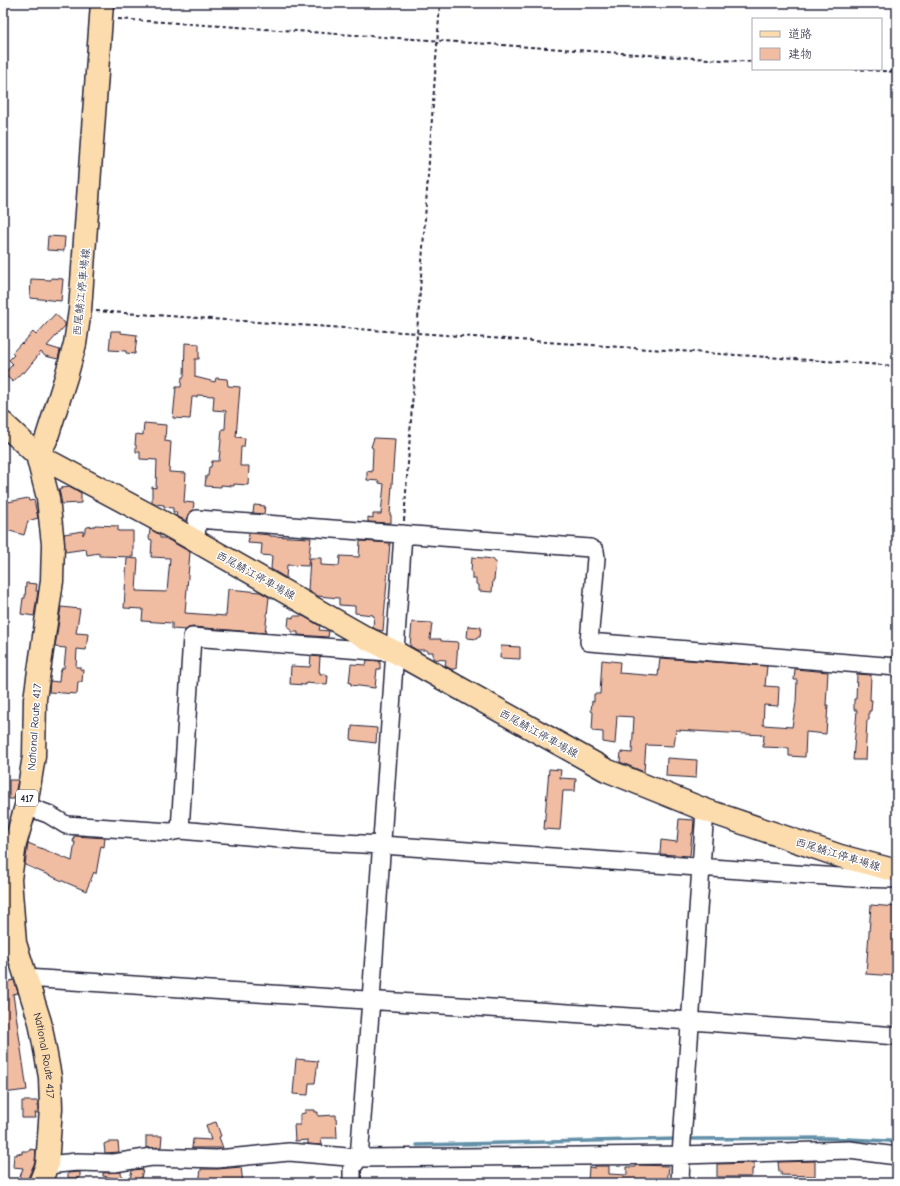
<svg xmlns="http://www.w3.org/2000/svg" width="900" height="1186" viewBox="0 0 900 1186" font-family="'Comic Neue','Klee One',sans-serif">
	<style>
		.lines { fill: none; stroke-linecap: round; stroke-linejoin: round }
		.stream { stroke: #6390a8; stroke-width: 3.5 }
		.building { fill: #f0bca2; stroke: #22223b }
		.minor-casing { stroke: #22223b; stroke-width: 20 }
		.major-casing { stroke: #22223b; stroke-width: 25 }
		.highway-casing { stroke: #22223b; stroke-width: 25 }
		.path { stroke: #22223b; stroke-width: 2; stroke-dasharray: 4 3; stroke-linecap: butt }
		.minor { stroke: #fff; stroke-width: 17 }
		.major { stroke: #fcdcac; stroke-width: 22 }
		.highway { stroke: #fcdcac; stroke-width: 22 }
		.labels { text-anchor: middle; stroke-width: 3; stroke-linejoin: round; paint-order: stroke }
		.shield { fill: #fff; stroke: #646476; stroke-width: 1 }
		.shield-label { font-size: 10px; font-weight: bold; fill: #22223b }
		.street-label { font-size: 11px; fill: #22223b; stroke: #fff }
	</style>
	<rect width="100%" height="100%" fill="#fff"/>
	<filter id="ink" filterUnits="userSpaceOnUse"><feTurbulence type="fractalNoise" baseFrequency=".025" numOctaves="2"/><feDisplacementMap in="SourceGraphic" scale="8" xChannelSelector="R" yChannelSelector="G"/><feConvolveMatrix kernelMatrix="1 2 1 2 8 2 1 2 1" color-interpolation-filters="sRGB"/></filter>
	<g filter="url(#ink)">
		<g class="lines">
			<path class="stream" d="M686,1139L827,1138L889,1141L897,1143
				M417,1145L678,1139"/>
		</g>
		<path class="building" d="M48,236L65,237L64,251L47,250Z
			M51,278L63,279L61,301L30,298L31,279L51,280Z
			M55,314L65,323V326L47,346L60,350L58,359L45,356L41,352L24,373L22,372L13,382L4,374L13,364L9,360L14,355L12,353L21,343L22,344L33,332L36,335Z
			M111,331H121V333L137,335L135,354L126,353V351L109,350Z
			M185,343L199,344V359H195V377L215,382L216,378L227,379L228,386L240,387L236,437L245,438L244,447H241L240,466H249L248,485L234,484V486L221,485V487L205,486L206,476H208L209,467H211L212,461H219L222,429H225L226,411L213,410L214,396L197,395V397H192L190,419L173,418L176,387H181L182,377H184Z
			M144,423L166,425L165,441L171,442L169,472L186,473L184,502L194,503L193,510L188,514L187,521L176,516L177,512H173V508L164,507V505L156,504L152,502V487L156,488L157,460L140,459V452H136V445H135L136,434L143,435Z
			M374,438L395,439L390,515H391V523L368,522V517L373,518V514H381L384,484L379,483V481L367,480V471L372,472L373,448L371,447Z
			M71,487L81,493V503L62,504L59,489H62L61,488Z
			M28,498L29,501L34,500L38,518L28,521L24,535L3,529V503Z
			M254,505L265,506L264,514L253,513Z
			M95,525L118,526V531H133V557L99,556V553L87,555L86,549L65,552L64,534L83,531V535L87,527L95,526Z
			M150,529L160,535V538H165L190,552L185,613L226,616L228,589L260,592L269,597L265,633L193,627L188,628L186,630L172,629V623L142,621L143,609L124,608L127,558L138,559L136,591L167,592L170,558L151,557L152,540L149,539Z
			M249,533L270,535V536L311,538L308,566L287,565L286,578L271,569L272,556L261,555L262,544L248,543Z
			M360,541L390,543L383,631L378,630L373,628L374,616H373V615L355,613V606L339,605V598L318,596L308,590L310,558H321V565L339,566L340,556L359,557Z
			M472,557L494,559V562H496L494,580H493L492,592L479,591V585L476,584V579H472V572H471Z
			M26,583L37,584L36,591H38L34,616L21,614L23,598H25Z
			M61,607L80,609L76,633L88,634L86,650L77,649L76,667H80V669L83,670L82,682H78L77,694L49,692L50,681L59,682L60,671H61L62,668H64L66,648L55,647Z
			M293,616H303L320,626L319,630L329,631L328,637L298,635V632H291V629H289L288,627L289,617L293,618Z
			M412,622L432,623L430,639H441V641L458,642L456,669H451L445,666L446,660L433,659V652H427V650H417L410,646Z
			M468,626L481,627L480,637H477V639L467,638Z
			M501,646L520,647V659L500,658Z
			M311,656L320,657L319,672H320V674H326V676H328L327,685L306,683V685L290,684L291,666L310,667Z
			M660,658L767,666L765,686L779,687L778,706L764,705L763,725L792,727L796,703L797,680H794L795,669L828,672L826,705H828L826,734L806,732L805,757L789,756V748L763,747L764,735L676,730L674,746L646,745L644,772L620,762L621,752L632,753L634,717L617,716L615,744L603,742V732L592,731L593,712L591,711L592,701L594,702V694H600L602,660L620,662L619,673L658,676Z
			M367,660L380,661V669H377L375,688L351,685V683H349L351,664L366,665Z
			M857,674L871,675L870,700H872L871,711H869V720H867L865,760H853L857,710H854V699H856Z
			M352,726L377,728L376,743L351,740Z
			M667,758L697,760L696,778L666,776Z
			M549,769L561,770L560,778L576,779L575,791H563L560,830L544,829Z
			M9,780H18L14,799H9Z
			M679,819L694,820L693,833H692L690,856L660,854L661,840L677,842Z
			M74,836L105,838L104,847L101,846L96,874L94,872L86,891L25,865L28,843L72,861L75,842H73Z
			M871,905L897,907V976L866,974Z
			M14,980L18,993L13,994L27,1090L3,1093V983Z
			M296,1059L318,1061L315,1083H309L308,1095L293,1094Z
			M22,1101H38V1113H35L36,1118H22Z
			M305,1110H315V1112H318V1116L336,1115L337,1138H321L322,1145L308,1144V1140L295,1141L294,1125H300V1114L305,1113Z
			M216,1122L221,1136L219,1137L223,1148H192L193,1139L211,1140L206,1125Z
			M146,1136H162L161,1147L146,1148Z
			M108,1142H118L119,1152L105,1153L104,1144Z
			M30,1149L36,1150L35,1162L28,1178V1183H18L23,1168L13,1167L14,1155H17V1153L22,1154V1151H30Z
			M815,1161V1176L781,1175V1172H779L778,1162Z
			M754,1163V1169H752V1176L750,1177H717V1164Z
			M636,1165L669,1166L667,1183H604V1182L588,1181L589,1167L595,1168V1166H609V1174L627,1175V1167H636Z
			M241,1167L243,1183H199L201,1169H218Z
			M143,1169L140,1183H129L132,1170Z
			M80,1172V1178H68V1173Z
			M121,1172L122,1180L103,1176V1173Z"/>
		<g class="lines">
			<g class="minor-casing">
				<path id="minor" d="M196,542L197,519L590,548L595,551L596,558L589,642L897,667
					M26,806L48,814L66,825L170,832L180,830L303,841L382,845L854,878L897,879
					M180,830L192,637L388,652
					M26,978L691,1021L897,1036
					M47,1165L77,1162L114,1163L152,1157L217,1159L289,1152L359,1158L681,1155L849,1150L897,1156
					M352,1183V1168L359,1158L371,1000L403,534
					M680,1183L681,1155L705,810"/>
			</g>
			<g class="major-casing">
				<path id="major" d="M102,3L80,310L75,344L66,377L46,440L37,455L164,523L368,639L395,652L606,770L705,810L840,856L897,871"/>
			</g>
			<g class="highway-casing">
				<g id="highway">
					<path id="s1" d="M3,423L37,455L48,498L53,544L52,581L35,699L34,756L26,806L15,844L10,879L15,943L40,1022L50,1077L51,1108L47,1165L40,1183"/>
				</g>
			</g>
			<path class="path" d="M118,19L753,62
				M854,69L897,72
				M96,311L897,366
				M404,521L440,3"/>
			<use href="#minor" class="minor"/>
			<use href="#major" class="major"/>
			<use href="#highway" class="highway"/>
		</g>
	</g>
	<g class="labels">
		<rect class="shield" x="16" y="790" width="22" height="16" rx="3"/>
		<g class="shield-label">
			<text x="27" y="802">417</text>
		</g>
		<g class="street-label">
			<text transform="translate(81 292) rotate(-84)" y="4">西尾鯖江停車場線</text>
			<text transform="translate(256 575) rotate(29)" y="4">西尾鯖江停車場線</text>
			<text transform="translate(34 727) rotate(-86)" y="4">National Route 417</text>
			<text transform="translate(539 733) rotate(29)" y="4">西尾鯖江停車場線</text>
			<text transform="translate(838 854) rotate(17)" y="4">西尾鯖江停車場線</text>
			<text dy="4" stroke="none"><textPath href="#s1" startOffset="657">National Route 417</textPath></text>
		</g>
	</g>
	<rect width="900" height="1186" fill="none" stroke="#fff" stroke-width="16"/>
	<rect x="8" y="8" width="884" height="1170" fill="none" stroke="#22223b" stroke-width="1.5" filter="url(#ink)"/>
	<rect x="752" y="18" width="130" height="52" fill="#ffffff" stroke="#a7a7b1"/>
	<rect x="760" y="31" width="20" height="6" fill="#fcdcac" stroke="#a7a7b1"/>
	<text x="788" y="38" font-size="12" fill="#22223b">道路</text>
	<rect x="760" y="48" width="20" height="12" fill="#f0bca2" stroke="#a7a7b1"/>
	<text x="788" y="58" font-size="12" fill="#22223b">建物</text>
</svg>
